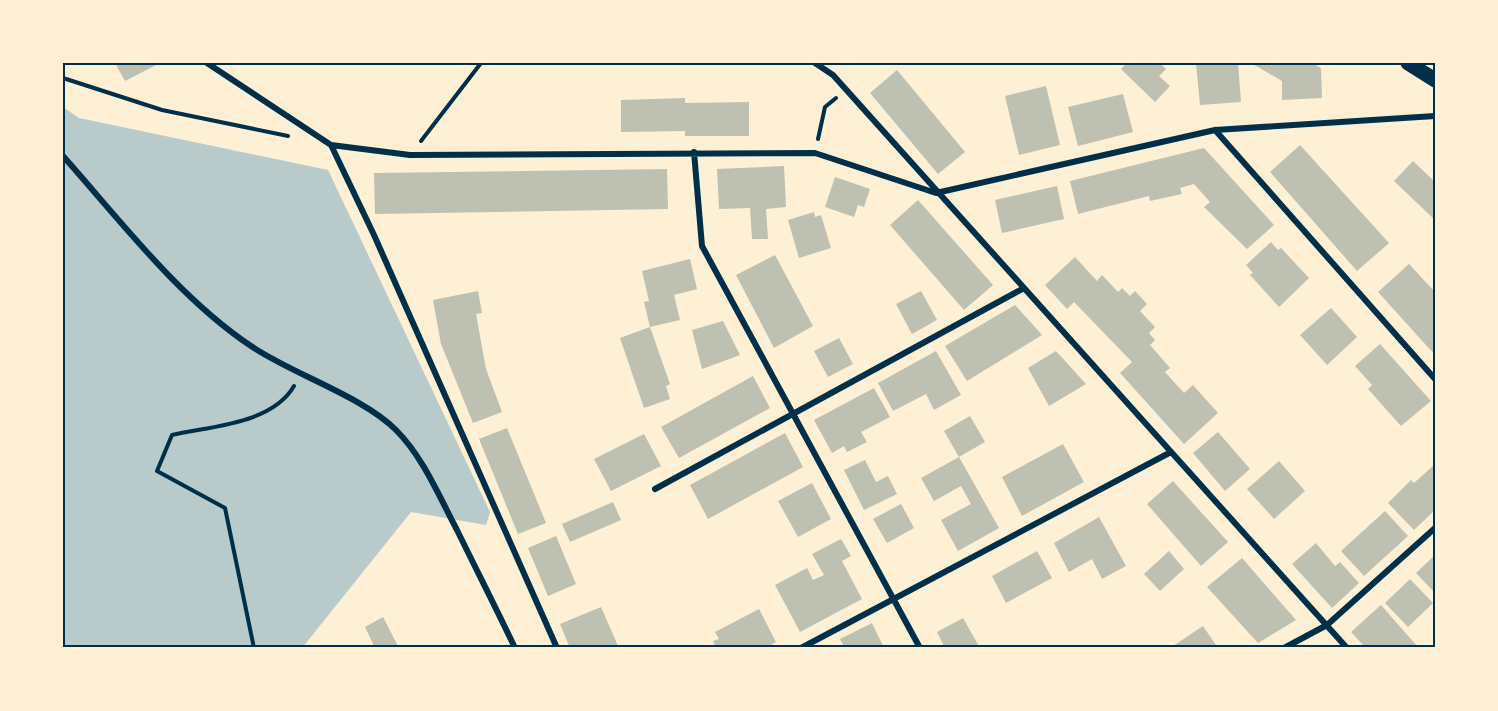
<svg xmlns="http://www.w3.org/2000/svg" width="1498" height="711" viewBox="0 0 1498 711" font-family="'Varela Round',sans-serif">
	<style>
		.green { fill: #b9caca }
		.building { fill: #bec0b2 }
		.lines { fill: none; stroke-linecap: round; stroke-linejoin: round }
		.path { stroke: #003049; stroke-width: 4 }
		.minor { stroke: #003049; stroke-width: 6 }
		.primary { stroke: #003049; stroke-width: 15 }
		.neatline { fill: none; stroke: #003049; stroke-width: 2 }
	</style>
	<rect width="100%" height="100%" fill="#fdf0d5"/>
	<path class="green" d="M63,107L79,118L328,170L490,512L486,525L411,512L302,648H63Z"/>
	<path class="building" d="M115,63H160L125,81Z
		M1127,63H1160L1166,69L1159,76L1170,86L1155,102L1121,69Z
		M1196,63H1238L1241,102L1200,105Z
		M1251,63H1312L1321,68L1322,98L1282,100V81Z
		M897,70L965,152L938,174L870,93Z
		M1046,86L1060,145L1019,155L1005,96Z
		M1123,94L1133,132L1078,146L1068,107Z
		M685,98V103L749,102V136H685V131L621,132V100Z
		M1300,145L1389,243L1357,271L1270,172Z
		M1204,148L1274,225L1247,249L1204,207L1210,202L1194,184L1180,188L1182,194L1150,201L1149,196L1078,214L1070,181Z
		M1413,161L1435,182V220L1394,181Z
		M784,166L786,207L766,209L768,239H752L750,208L719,209L717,169Z
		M667,169L668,209L375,214L374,173Z
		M835,177L870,189L864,207L858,205L854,217L825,207Z
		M1057,186L1064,219L1002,233L995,200Z
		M918,200L993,285L964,310L890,225Z
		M814,212L815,217L821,215L831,248L799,258L788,220Z
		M1271,242L1278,250L1281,248L1309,278L1279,307L1250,275L1253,273L1246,265Z
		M775,255L813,326L774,348L736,275Z
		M1075,257L1097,281L1102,275L1118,292L1122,288L1130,296L1135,291L1147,304L1140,311L1155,327L1149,333L1155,340L1150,345L1170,368L1165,372L1184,393L1193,385L1218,413L1184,444L1120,373L1132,362L1074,302L1067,309L1045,285Z
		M690,259L697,289L674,295L680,320L650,327L644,302L649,301L642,271Z
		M1409,264L1435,292V355L1378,292Z
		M478,291L482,313L476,314L486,369L502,412L473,423L441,344L433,300Z
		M921,291L937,320L912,334L896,304Z
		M1015,305L1042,335L967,381L945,346Z
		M1331,308L1357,337L1327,365L1300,335Z
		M723,321L740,355L702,369L692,330Z
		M650,327L670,384L666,386L670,399L644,408L620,338Z
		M839,338L853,364L828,377L814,351Z
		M1380,344L1431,401L1401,426L1368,389L1372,385L1355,366Z
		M936,351L961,395L934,410L926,394L893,411L878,383Z
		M1056,351L1086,384L1049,406L1028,368Z
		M753,376L770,408L679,458L661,427Z
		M874,388L890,417L861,432L867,442L847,452L844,446L832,453L814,420Z
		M970,416L985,442L959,457L999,528L958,551L941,520L971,504L961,486L934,501L921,478L959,457L944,431Z
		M507,428L546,523L518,534L479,439Z
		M1218,432L1250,469L1225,491L1193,453Z
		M785,433L803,467L708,519L690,485Z
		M644,434L661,466L611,491L594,459Z
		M1063,444L1084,482L1022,516L1002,477Z
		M865,460L876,482L888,476L897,494L864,510L844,470Z
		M1279,461L1305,491L1274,519L1247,489Z
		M1435,464V510L1414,530L1388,503L1411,480L1414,483Z
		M1173,481L1228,542L1201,566L1147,504Z
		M812,483L831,519L798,537L778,501Z
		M613,502L621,520L570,542L562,524Z
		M901,504L914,528L887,543L873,519Z
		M1385,511L1408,536L1364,576L1341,551Z
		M1099,517L1126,566L1102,579L1092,559L1069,572L1054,543Z
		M556,536L576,584L548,596L528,548Z
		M841,539L851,556L842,561L862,599L800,632L775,585L807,568L813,580L824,575L812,554Z
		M1316,543L1335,566L1340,562L1359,583L1332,608L1292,564Z
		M1037,551L1052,578L1006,603L992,576Z
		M1169,551L1184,569L1160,591L1144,574Z
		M1435,555V593L1416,573Z
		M1242,558L1296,620L1258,643L1207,587Z
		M1410,579L1433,603L1408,627L1385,603Z
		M1381,605L1409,637L1419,648H1366L1351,632Z
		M601,607L618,646L570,648L560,624Z
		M759,609L776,642L766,648H716L713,641L719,639L715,632Z
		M383,617L399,648H375L365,627Z
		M963,618L980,648H945L937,632Z
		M872,623L884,648H845L840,639Z
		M1203,626L1218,648H1170Z"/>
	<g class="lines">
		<path class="path" d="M63,78L162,110L288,136
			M818,139L825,107L836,98
			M421,141L481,63
			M254,648L225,508L157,471L172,435C211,426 272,424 294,386"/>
		<path class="minor" d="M207,63L331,145L410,155L815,153L936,193L1215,130L1435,116
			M815,63L833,75L1347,648
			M1215,130L1435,379
			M331,145L374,235L557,648
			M694,152L702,246L920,648
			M63,156C120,220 179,298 251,346C292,374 362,396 396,430C423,457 439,496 457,530C476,569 496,608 515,648
			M655,489L1024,288
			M801,648L1171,452
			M1284,648L1327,625L1435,528"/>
		<path class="primary" d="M1408,63L1435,80"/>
	</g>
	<rect width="1498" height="711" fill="none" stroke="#fdf0d5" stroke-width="129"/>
	<rect x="64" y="64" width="1370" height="582" class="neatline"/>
</svg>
